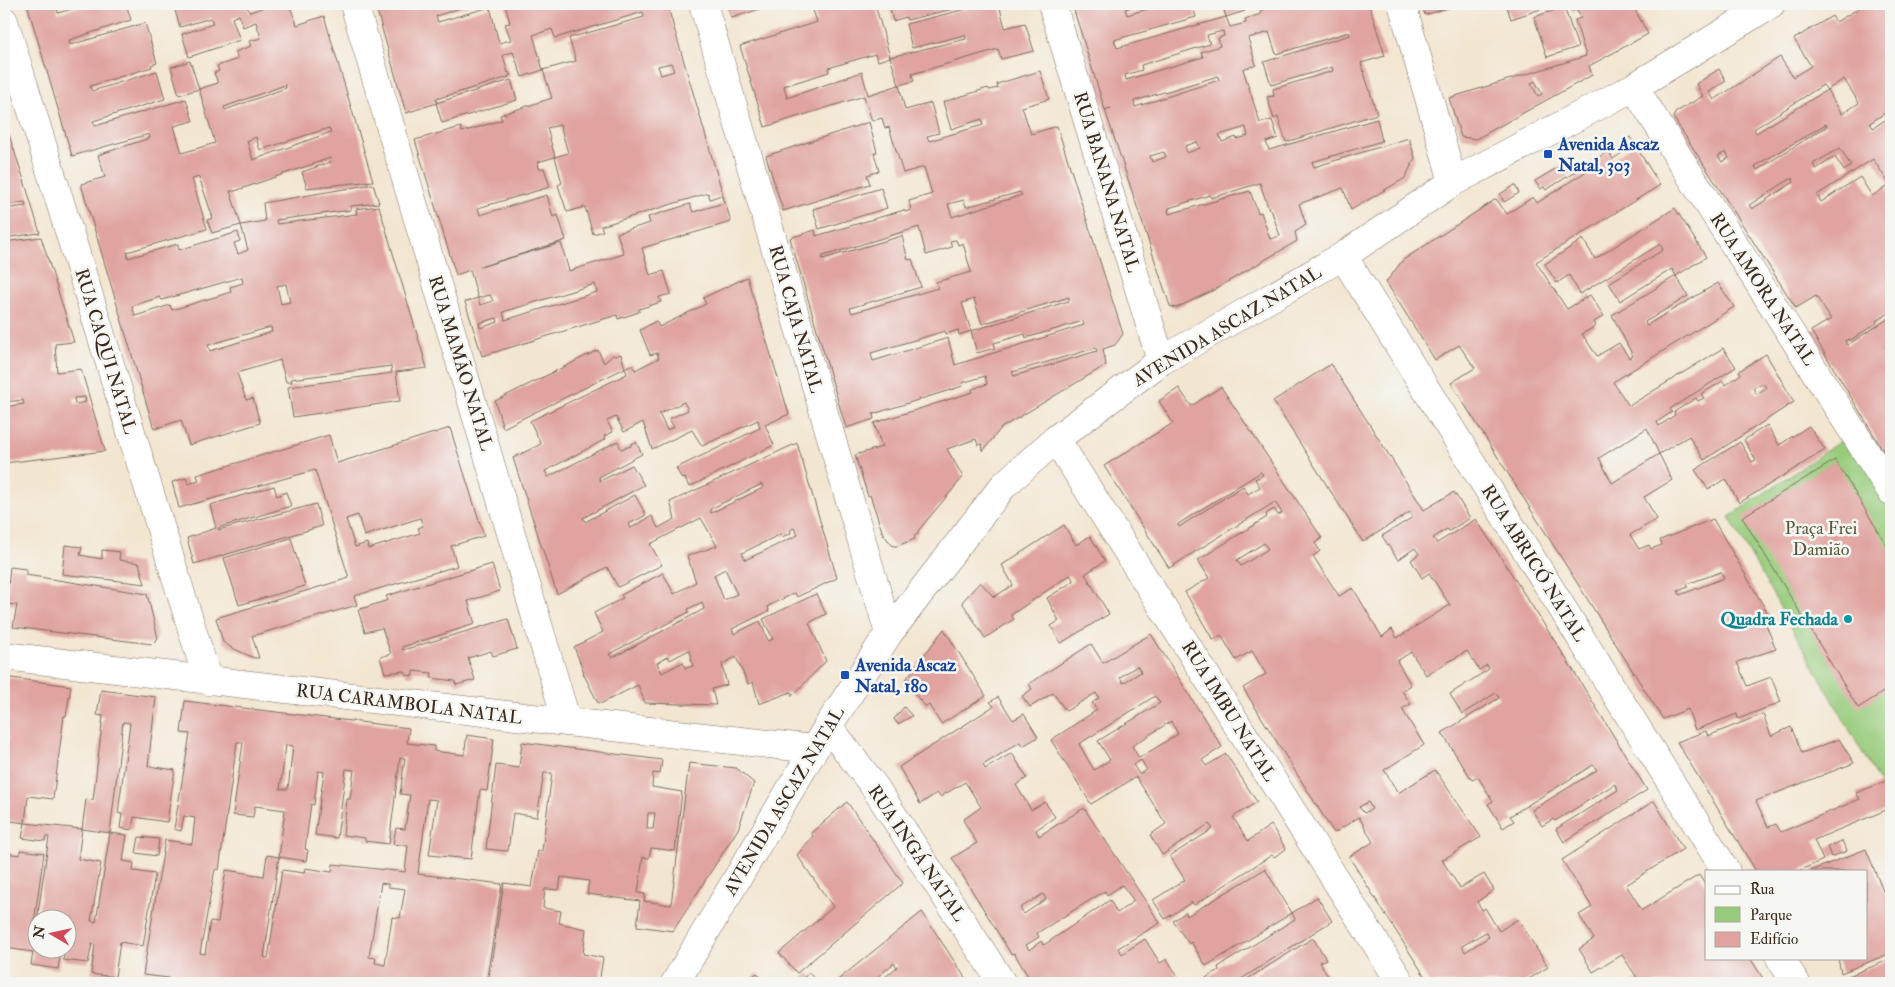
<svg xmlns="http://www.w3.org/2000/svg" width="1895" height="987" viewBox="0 0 1895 987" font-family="'IM FELL Double Pica',serif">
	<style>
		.green { fill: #98cc7d; stroke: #6a7b4e }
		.building { fill: #e0a39f; fill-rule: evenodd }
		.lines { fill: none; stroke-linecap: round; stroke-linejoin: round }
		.street-casing { stroke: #7b6c5d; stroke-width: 29 }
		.street { stroke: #fff; stroke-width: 28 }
		.transit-dot { fill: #1a4fb4; stroke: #f6f6f2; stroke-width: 2 }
		.culture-dot { fill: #0f9aa8; stroke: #f6f6f2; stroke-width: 2 }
		.labels { text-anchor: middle; stroke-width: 5; stroke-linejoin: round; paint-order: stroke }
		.transit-label { font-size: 18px; font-weight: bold; fill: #164399; stroke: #f6f6f2; text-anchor: start }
		.street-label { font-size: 18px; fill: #3b2a1e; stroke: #f6f6f2 }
		.park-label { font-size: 18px; fill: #575b3a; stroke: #f6f6f2 }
		.culture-label { font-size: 18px; font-weight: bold; fill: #0d838f; stroke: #f6f6f2; text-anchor: end }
	</style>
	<rect width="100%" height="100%" fill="#f6f6f2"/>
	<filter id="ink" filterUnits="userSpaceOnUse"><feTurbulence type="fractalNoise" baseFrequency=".02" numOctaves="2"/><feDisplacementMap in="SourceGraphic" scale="10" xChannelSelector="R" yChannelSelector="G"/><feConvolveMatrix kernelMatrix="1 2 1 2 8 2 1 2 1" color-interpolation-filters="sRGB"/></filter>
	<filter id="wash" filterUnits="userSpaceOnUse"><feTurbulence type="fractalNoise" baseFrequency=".0096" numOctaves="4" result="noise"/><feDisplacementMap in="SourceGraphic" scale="20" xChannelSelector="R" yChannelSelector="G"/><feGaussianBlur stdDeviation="1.12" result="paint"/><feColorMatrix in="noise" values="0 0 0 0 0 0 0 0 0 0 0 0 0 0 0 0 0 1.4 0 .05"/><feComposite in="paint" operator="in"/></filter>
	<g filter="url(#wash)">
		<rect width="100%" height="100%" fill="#f3e6d1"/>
		<path class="green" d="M1854,432L1891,491V803L1729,517Z"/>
		<g id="blocks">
			<path class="building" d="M27,4H66L57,7L58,13L89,4H126L131,20L69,40L70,45L145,23L157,63L151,65L152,67L90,86L92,91L157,71L165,99L93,121L95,126L186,99L193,121L174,126L182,153L215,143L199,89L218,83L214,73L219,71L217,66L238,59L235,52L251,46L249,41L261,38L256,22L243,27L239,15L232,18L240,40L189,57L182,34L213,24L211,18L180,27L174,7L185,4H257L247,7L250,12L273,4H289L297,25L324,16L373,181L307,188L302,172L331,162L330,158L235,191H230L241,225L265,221L263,203L373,184L379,203L351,206V210L276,220L277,224L357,214L356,209L379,206L427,368L396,372L400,401L293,417L288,387L392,373L391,366L291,379L292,382H286L280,360L237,373L246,400L253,398L260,423L189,445L181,420L154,429L81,184L105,177L98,155L150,138L149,134L72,156ZM285,85L286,88L225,110L224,107ZM329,128L331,132L253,160L247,141L256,137L260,150ZM199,177L213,218L207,220L212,233L241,225L248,250L238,254L234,243L240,241L238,232L179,250L178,244L128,258L127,252L207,229L192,179ZM242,277L243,283L230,287L231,292L172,310L170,305L135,316L132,306L160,297L162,300ZM286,284L290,302L281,304L277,286ZM271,327L272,332L210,351L208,345Z
				M375,4H472L436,16L438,22L490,7L499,43L511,40L505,24L510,23L505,4H563L564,6L573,4H667L731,222L642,248L650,275L664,271L671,294L659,297L661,302L639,309V312L618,319L617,315L482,356L465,302L478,298L480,305L493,301L490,295L478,298L470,270L456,275L415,140L461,127L462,132L502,120L500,115L552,98L543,70L522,77L513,52L503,55L508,73L509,72L511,75L508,76L509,77L436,99L437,103L406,113ZM643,12L644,17L569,38L576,61L543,70L533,35L552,29L555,38ZM671,63L674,71L661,75L658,66ZM560,125L568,153L555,157L547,128ZM555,157L562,183L558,185L567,212L585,207L593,234L603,231L601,226L708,193L710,199L721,195L724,203L693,212L690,204L648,217L650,223L617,233L624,254L569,271L561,243L480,267L566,240L558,215L553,217L547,195L480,215L478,208L550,187L544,168L539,169L538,162ZM595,284L597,292L505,320L503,312ZM497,318L498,322L480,328L479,323Z
				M727,4H770V6L731,18Z
				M811,4H875L890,57L878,61L875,54L828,68L829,72L784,86L787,98L862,72L868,95L899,85L890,57L966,39L965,35L912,48L906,24L966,9L965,6L907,20L906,17L893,21L889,4H999L1005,28L1025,23L1034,51L1001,59L998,49L912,74L914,81L899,85L905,110L931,103L939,133L927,136L929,141L983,125L982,119L951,129L943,102L988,88L989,90L998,88L997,84L1040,71L1049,99L1022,107L1031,134L1057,126L1123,334L1115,345L1103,349L1106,365L1001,428L983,451L982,444L978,445L976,439L947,449L963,477L918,531V534L914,536L915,539L897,546H893L883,534L870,495L868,496L855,455L882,447L874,423L973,392L972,389L987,384L985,376L962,383L963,386L873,414L874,419L846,428L790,238L815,230L816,236L904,210L905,212L911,210L909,201L932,194L924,167L903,173L889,127L885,128L882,118L872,121L864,96L765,127L740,46L817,22ZM1020,192L1022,195L952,217L948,204L964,200L966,207ZM919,227L926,255L952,247L950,241L956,240L958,245L963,243L971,272L936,282L938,288L852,313L850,308L921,287L912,259L908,260L902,236L822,259L823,256ZM1069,297V301L971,331L977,353L995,348L994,343L1025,334L1026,338L1083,321L1084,325L955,365L948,338L873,361L871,353L945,331L946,334L958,330L959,335L971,331L962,303L974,299L982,324ZM1096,348L1097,351L1014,376L1012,372Z
				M1072,4H1143L1125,9L1127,15L1164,4H1192L1196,17L1114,40L1117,48L1226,17L1230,27L1246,23L1245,19L1261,14L1260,10L1281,4H1369L1385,56L1361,63L1377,114L1286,142L1278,117L1274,119L1267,97L1274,96L1273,89L1333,71L1332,67L1271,85L1264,62L1350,35L1349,32L1276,54L1269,32L1248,38L1256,65L1243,69L1260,123L1272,120L1278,138L1266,142L1269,150L1377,119L1382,141L1312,162L1314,167L1409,138L1415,158L1405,178L1351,210L1343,188L1299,204L1306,225L1295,232L1297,241L1212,291L1176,308L1170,306L1105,110L1111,108L1105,110ZM1223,31L1224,36L1218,38L1220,46L1201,52L1203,57L1126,80L1125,75L1142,70L1141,65L1210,44L1207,35ZM1218,76L1219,80L1135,107L1134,101ZM1246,127L1248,136L1237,139L1236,137L1222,142L1219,135ZM1197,142L1200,148L1187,153L1185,146ZM1164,152L1166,157L1152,162L1150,156ZM1260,183L1269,210L1271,209L1280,236L1270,239L1261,212L1258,213L1250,191L1169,214L1168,210H1169V208L1210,195L1211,198Z
				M1222,4H1242L1245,11L1226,17Z
				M1421,4H1461L1425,15Z
				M1506,4H1556L1511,19Z
				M1570,4H1632L1648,34L1589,66L1592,75L1476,139L1461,137L1449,98L1586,56L1575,20L1581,18L1577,9L1572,11ZM1535,81L1542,94L1538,96L1531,83Z
				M1866,4H1891V109L1870,123L1873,128L1891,116V184L1890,185L1873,159L1817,195L1821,202L1860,177L1872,196L1886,187L1891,194V266L1887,268L1891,275V312L1876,321L1877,323L1849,341L1848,339L1845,341L1847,345L1891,317V343L1885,346L1889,352L1891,351V452L1886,455L1811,331L1831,319L1816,296L1796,308L1673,117L1676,112L1703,96L1696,84L1719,69L1726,81L1709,92L1714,100L1780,57L1793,77L1811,66L1794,39L1832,16L1836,22ZM1844,79L1859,103L1842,114L1827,90ZM1823,85L1827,90L1756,133L1754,129ZM1826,124L1827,126L1757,170L1755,166ZM1840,148L1851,166L1844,171L1835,157L1816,169L1813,164ZM1726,152L1729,158L1722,162L1718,156ZM1792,178L1794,182L1752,209L1749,205Z
				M1564,7L1578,47L1547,57L1534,17Z
				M190,61L199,89L179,95L171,67Z
				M511,80L517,100L442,123L436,103Z
				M869,122L877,152L874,153L879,171L867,175L870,184L783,211L766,156Z
				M7,129L24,180L40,233L4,238V209L26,206L25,202L4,205V130Z
				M1630,137L1660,185L1536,262L1567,309L1590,295L1604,316L1594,322L1596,326L1582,334L1597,356L1619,343L1629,358L1633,356L1612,315L1676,276L1688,296L1645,322L1647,325L1718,283L1734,307L1613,382L1629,406L1723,348L1736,367L1670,409L1672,412L1657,422L1659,426L1675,415L1674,412L1696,398L1698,401L1704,398L1701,394L1723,381L1725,385L1741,374L1739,371L1766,354L1794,402L1704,460L1689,436L1659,454L1647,428L1599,458L1612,483L1659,454L1672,480L1644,497L1657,519L1630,535L1639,549L1649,545L1651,549L1662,545L1660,540L1713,519L1773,622L1766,625L1776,649L1737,662L1747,686L1771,677L1781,702L1738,719L1737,714L1695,730L1688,709L1663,719L1451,383L1475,368L1459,345L1435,360L1386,282L1403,260L1496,199L1507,214L1533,197L1537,203L1593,167L1590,163L1608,151L1613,159L1629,148L1624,141ZM1763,383L1766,388L1756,394L1753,388ZM1721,572L1724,578L1680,595L1678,591L1688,587L1687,584Z
				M1572,159L1577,166L1573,169L1575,172L1546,190L1544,187L1540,189L1535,181Z
				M1515,185L1519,193L1504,202L1500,194Z
				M881,188L887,208L819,229L813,209Z
				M1675,208L1706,257L1676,276L1672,269L1620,301L1609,283L1663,250L1660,244L1580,294L1569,275L1557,283L1545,264L1583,239L1595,259Z
				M41,237L74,342L55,344L57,372L81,369L105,451L4,463V407L24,404L23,400L4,402V242ZM85,397L86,402L75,404L74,398Z
				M747,277L789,414L765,425L774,445L689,487L685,478L682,479L676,468L760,428L758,420L702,446L692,430L652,449L643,422L624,432L616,417L607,421L613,432L604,436L606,439L545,471L548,477L618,441L621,449L631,446V444L636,442L642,454L599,477L600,481L632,465L644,485L583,518L585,522L635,495L646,515L629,524L631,528L652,516L658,528L675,519L670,502L797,443L837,578L797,597L795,593L768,606L769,611L732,629L734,634L760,621L768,641L773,639L763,619L816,594L826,614L809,623L826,661L792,696L791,692L759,704L753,682L748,684L736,657L722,664L727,685L712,689L716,705L645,703L638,685L602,703H598L583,673L584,672L574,647L603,632L594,613L623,598L621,595L663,573L674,594L696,582L687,556L717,546L701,518L650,544L662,565L618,587L607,567L557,594L513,458L541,444L530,421L627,374L625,368L503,428L495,401L598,350L604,363L613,355L615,356L621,354L625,368L632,364L635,370L659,358L657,353L650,355L640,330L656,321L659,327L706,304L703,298ZM684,402L688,410L669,419L674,427L667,430L659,414ZM762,484L763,488L711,513L710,509ZM794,528L798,535L745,560L742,553L781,534L782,537L791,533L790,530ZM725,569L737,594L724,600L714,575ZM702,602L704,609L612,658L609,654L689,612L688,609ZM689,650L692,657L691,658L693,666L685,668L683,662L662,673L657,663L668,656L670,660Z
				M1331,364L1424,510L1454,492L1470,518L1449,531L1447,529L1433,538L1437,543L1476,519L1565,657L1647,790L1564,842L1556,829L1618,790L1615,784L1555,821L1553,819L1542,826L1532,810L1597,770L1593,765L1510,816L1514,821L1503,828L1488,804L1493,801L1478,777L1472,780L1442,733L1499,698L1496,693L1462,714L1450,694L1489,669L1487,665L1479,670L1467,651L1426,675L1411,652L1397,661L1411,685L1402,691L1411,704L1402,709L1424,745L1384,770L1398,793L1435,770L1481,837L1442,860L1460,888L1484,874L1494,890L1477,902L1482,910L1485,908L1499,931L1518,919L1548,967L1523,983H1429L1349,857L1373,842L1359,817L1334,833L1243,688L1266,674L1252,651L1236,660L1221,635L1213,640L1185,592L1209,578L1198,560L1267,517L1266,514L1274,509L1278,515L1282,513L1275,502L1169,568L1104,466L1173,423L1159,401L1179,388L1191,406L1221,387L1322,538L1315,543L1320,551L1313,556L1339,596L1353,588L1382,637L1392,629L1397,638L1450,605L1429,573L1422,578L1411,560L1419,554L1415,548L1398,560L1382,536L1413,517L1410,512L1363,542L1273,401ZM1261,472L1263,475L1255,479L1260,487L1248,494L1243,486L1179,527L1178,524ZM1264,543L1268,549L1241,566L1237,560ZM1368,802L1372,809L1364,813L1359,807ZM1486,932L1489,937L1465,952L1462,946Z
				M1767,425L1779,445L1809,426L1825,450L1739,503L1726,479L1708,489L1695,470L1740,442L1752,462L1756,460L1744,440Z
				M450,428L484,536L451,546L457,566L354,596L357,605L252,636L259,658H254L230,647L223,642L216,618L349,578L315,470L179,508L172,482L186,478L188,484L199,481L197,475L329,435L337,463ZM358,515L364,536L420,518L423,526L418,528L420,533L368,549L367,543L355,547L346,519Z
				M1835,460L1891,552V687L1858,708L1742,517Z
				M274,486L277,496L286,492L291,506L218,528V530L316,504L322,526L194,564L187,538L216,528L210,505Z
				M1064,525L1076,545L1090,536L1105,561L1085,574L1109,614L1061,643L1051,626L1059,621L1047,598L1074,581L1070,575L1011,615L1014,619L985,638L962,602L980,582L994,597L1013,585L1002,565Z
				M291,538L305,586L239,605L224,558Z
				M65,545L82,547L80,555L102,559V550L120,552L119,560L139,563L145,584L62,574Z
				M492,564L500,591L468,601L475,624L402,647L403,650L508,619L517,649L493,656L491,651L468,658L475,680L456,685L455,681L431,678L432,673L413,671V676L406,675L405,671L385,673L380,657L391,654L382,628L365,632L358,610L388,600L386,596Z
				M10,567L26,569V575L147,594L158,638L152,644L13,627L17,605L7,604L4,617V596H7Z
				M944,629L986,696L941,724L929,705L926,707L904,682Z
				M1151,634L1222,747L1202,760L1206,766L1226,754L1257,802L1233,817L1248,841L1271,825L1286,849L1274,857L1272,855L1194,905L1192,902L1165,919L1153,900L1185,880L1170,856L1213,829L1209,824L1162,855L1150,835L1166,824L1136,777L1091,804L1051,740L1097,710L1092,703L1099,698L1096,693L1066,711L1053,693L1030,707L1022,696L1032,689L1029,684L1091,644L1103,663ZM1137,666L1141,672L1123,683L1120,677ZM1155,696L1160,703L1098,741L1110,760L1094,770L1079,744ZM1171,721L1178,734L1139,758L1132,746ZM1141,760L1147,770L1139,774L1133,765Z
				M4,677L71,686L66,716H64L53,799L28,796L25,823L4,820V766L8,737L4,736Z
				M101,690L156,697L148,766L175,770L167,822L134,817L132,830L120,828L122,814L118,813L130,723L123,722L110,833L127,835L123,861L134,863L133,871L155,874L143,946L120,942L115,977L91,974L95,945L92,944L88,963L63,960L65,950H68V920H37L49,837H46L45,841L22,838L25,823L82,829L78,859L101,863L91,921L96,922L110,833L82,829L86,799L93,800L103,716L97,715Z
				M998,697L1013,720L1024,714L1038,737L1023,746L1020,742L983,765L985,769L1012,753L1027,778L1016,785L1031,810L1045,802L1055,817L1036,830L1039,836L1084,808L1160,923L1118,948L1122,954L1145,939L1160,963L1167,959L1181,982L1029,983L1027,979L1029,978L1014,953L1011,954L952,858L977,843L963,820L981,807L965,782L940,797L937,793L920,804L899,767L994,706L990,702ZM1122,885L1134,901L1117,913L1110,900L1044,945L1041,941L1029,950L1026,945L1039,937L1037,933L1105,891L1107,895ZM1043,894L1046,899L1024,914L1020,908Z
				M185,701L409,728L407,743L434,746V751L464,755L467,735L494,739L487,791L480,790L471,859L429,855L437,800L428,799L418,874L502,884L486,983H169V978L143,975L165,840L192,844L195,818L184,816L181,831L174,829L190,734L181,733ZM237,742H243L233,815L253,817L255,806L285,810L279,857L267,855L264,876L226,870L218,922L210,921L205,954L200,953L215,869L219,870ZM286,745L293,746L288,789H280ZM400,758H405L400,794L410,795L405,829L396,828L393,844L408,846L405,872L333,864L332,872L305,868L304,873L282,870L268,958L264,957L279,857L306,861L308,850L305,849L311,804L314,805L318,771L324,772L315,835L337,838L346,769L354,770L350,799H347L343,835L365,838V841L389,844ZM381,883L388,884V887L405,889L400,918L392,917L385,965L375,963L376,958L369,957Z
				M904,707L912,716L898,724L894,719Z
				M1763,714L1771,736L1791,727L1802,753L1839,739L1854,763L1756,801L1768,827L1776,824L1781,832L1860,799L1856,793L1886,781L1891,790V808L1814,840L1823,860L1798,871H1756L1677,742L1706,731L1708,736Z
				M522,742L662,760L660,774L653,773L652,787L682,792L675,851L651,848L649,858L643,857L638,893L645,894L644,901L671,905L689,763L736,768L754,783L738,829L673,931L637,926L640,901L587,894L589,881L561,877L559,890L545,889L543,908L561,911L559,923L586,929L583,954L603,958L599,983H488L504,883L532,887L538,851H542L552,773H544L537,817L513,813L508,851L486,849L496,765L519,768ZM648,813H655L653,829H647Z
				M1654,801L1683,849L1626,885L1642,910L1699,875L1706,886V958H1750L1766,983H1631L1638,979L1622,955L1593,972L1584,957L1579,949L1594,939L1579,915L1592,907L1562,860Z
				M847,802L903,883L797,973L779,953L833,907L797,855L813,836L811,833Z
				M139,837L159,839L157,856L136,853Z
				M1842,841L1847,851L1831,857L1827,847Z
				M1866,849L1883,891L1891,888V899L1890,900L1891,903V953L1841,973L1838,958H1866V871H1810Z
				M20,850L44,853L32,936H35L38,925V950H61L58,969L31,965L33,952L5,948L7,935H4V853L20,855Z
				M1265,869L1292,913L1317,897L1332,921L1235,983H1206L1204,979L1219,970L1218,967L1295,919L1292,913L1206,966L1191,942L1189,944L1173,921L1186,912L1187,916Z
				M922,912L968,982L966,983H878L897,967L894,963L870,983H834Z
				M1313,938L1326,959L1320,962L1330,980L1325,983H1241Z
				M1891,959V983H1831Z
				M757,973L767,983H744Z
				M809,973L818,983H797Z"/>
		</g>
	</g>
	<g filter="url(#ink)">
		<use href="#blocks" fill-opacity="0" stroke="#7b6c5d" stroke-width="1"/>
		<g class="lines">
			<g class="street-casing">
				<path id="street" d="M354,4L567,722
					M703,4L889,633
					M1052,4L1161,361
					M1402,4L1453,182
					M4,21L208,681
					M1634,87L1891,491
					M1343,256L1726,871
					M1056,439L1401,983
					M4,656L567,722L814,749
					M828,726L874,786L1002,983
					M1780,958L1796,983
					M675,983L828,726L889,633L1004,485L1056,439L1161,361L1343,256L1453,182L1634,87L1771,4"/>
			</g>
			<use href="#street" class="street"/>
		</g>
	</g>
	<g class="transit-dot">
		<rect x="1543" y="149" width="10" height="10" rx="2.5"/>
		<rect x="840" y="670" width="10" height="10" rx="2.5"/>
	</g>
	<circle class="culture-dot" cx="1848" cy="619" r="5"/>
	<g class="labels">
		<g class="transit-label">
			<text x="1558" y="150">Avenida Ascaz<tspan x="1558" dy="21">Natal, 303</tspan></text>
			<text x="855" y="671">Avenida Ascaz<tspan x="855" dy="21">Natal, 180</tspan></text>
		</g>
		<g class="street-label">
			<text transform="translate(1107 182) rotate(73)" y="6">RUA BANANA NATAL</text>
			<text transform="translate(1763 289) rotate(57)" y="6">RUA AMORA NATAL</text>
			<text transform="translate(796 319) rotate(74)" y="6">RUA CAJA NATAL</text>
			<text transform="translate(1227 326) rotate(-31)" y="6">AVENIDA ASCAZ NATAL</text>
			<text transform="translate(106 351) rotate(73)" y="6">RUA CAQUI NATAL</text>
			<text transform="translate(461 363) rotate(73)" y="6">RUA MAMÃO NATAL</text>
			<text transform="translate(1534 563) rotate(58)" y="6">RUA ABRICÓ NATAL</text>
			<text transform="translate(409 704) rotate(7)" y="6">RUA CARAMBOLA NATAL</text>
			<text transform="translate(1229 711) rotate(58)" y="6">RUA IMBU NATAL</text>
			<text transform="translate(784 801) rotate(-59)" y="6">AVENIDA ASCAZ NATAL</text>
			<text transform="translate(917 853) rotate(56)" y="6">RUA INGÁ NATAL</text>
		</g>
		<g class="park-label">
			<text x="1821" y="534">Praça Frei<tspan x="1821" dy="21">Damião</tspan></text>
		</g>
		<g class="culture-label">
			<text x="1838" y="625">Quadra Fechada</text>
		</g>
	</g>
	<rect width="1895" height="987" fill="none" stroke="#f6f6f2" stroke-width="20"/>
	<rect x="1705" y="870" width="162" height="90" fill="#f6f6f2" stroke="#aba49d"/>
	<rect x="1715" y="886" width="25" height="8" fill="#ffffff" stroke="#aba49d"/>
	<text x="1750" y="894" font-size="15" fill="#3b2a1e">Rua</text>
	<rect x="1715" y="907" width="25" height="15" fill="#98cc7d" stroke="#aba49d"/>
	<text x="1750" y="920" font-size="15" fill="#3b2a1e">Parque</text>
	<rect x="1715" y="932" width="25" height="15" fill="#e0a39f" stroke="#aba49d"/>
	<text x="1750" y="944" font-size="15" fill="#3b2a1e">Edifício</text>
	<g transform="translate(52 934) rotate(279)"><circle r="24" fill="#f6f6f2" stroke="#aba49d"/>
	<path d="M0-4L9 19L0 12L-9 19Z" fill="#d1495b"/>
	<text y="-8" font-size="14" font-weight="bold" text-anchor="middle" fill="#3b2a1e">N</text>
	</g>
</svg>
